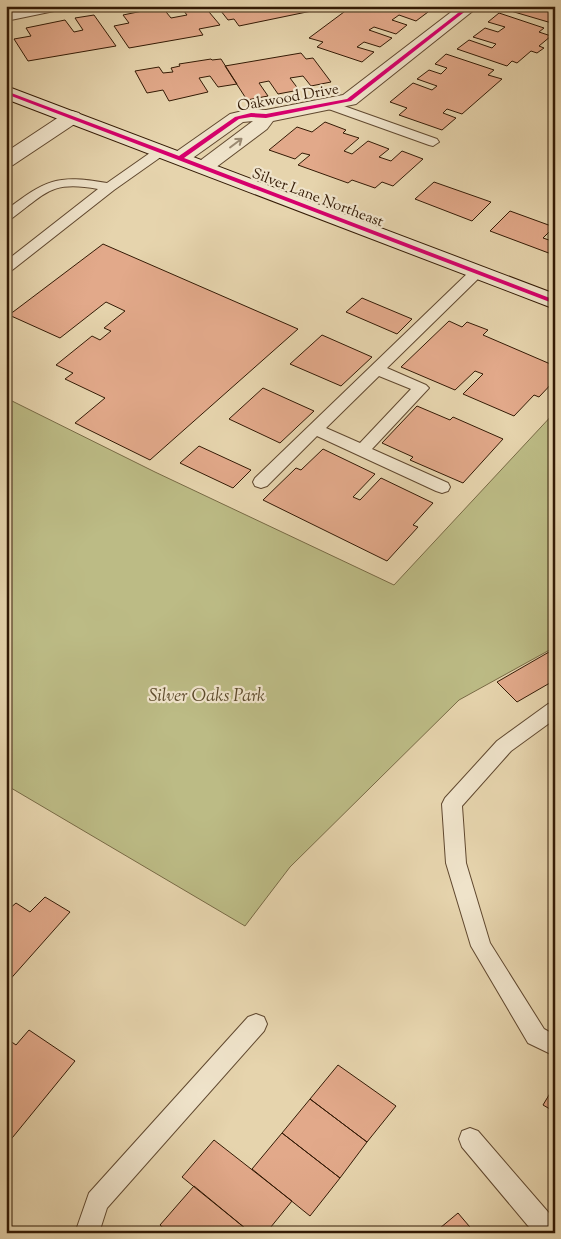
<svg xmlns="http://www.w3.org/2000/svg" width="561" height="1239" viewBox="0 0 561 1239" font-family="'Sorts Mill Goudy',serif">
	<style>
		.green { fill: #bcbb85; stroke: #786a45 }
		.building { fill: #e2a98a; stroke: #331a05 }
		.lines { fill: none; stroke-linecap: round; stroke-linejoin: round }
		.lane-casing { stroke: #60482f; stroke-width: 2 }
		.street-casing { stroke: #60482f; stroke-width: 2 }
		.secondary-casing { stroke: #331a05; stroke-width: 2 }
		.lane { fill: #efe3ca; fill-rule: evenodd }
		.street { fill: #efe3ca; fill-rule: evenodd }
		.secondary { fill: #efe3ca; fill-rule: evenodd }
		.cycleway-casing { stroke: #efe3ca; stroke-width: 3 }
		.cycleway { fill: #d6006c; fill-rule: evenodd }
		.oneway { stroke: #9a8971 }
		.labels { text-anchor: middle; stroke-width: 4.5; stroke-linejoin: round; paint-order: stroke }
		.far-street-label { font-size: 15px; fill: #331a05; stroke: #efe3ca }
		.park-label { font-size: 18px; font-style: italic; fill: #5c4a2b; stroke: #efe3ca }
	</style>
	<rect width="100%" height="100%" fill="#e6d4ad"/>
	<filter id="stains"><feTurbulence type="fractalNoise" baseFrequency=".004" numOctaves="4"/><feColorMatrix values="0 0 0 0 .2 0 0 0 0 .09 0 0 0 0 .02 0 0 0 .5 -.17"/></filter>
	<radialGradient id="worn" r=".72"><stop offset=".6" stop-color="#630" stop-opacity="0"/><stop offset="1" stop-color="#630" stop-opacity=".3"/></radialGradient>
	<path class="green" d="M6,398L155,472L394,585L555,412V647L459,700L290,867L245,926L6,785Z"/>
	<path class="building" d="M180,6H204L220,25L199,29L203,35L129,48L114,26L129,23L123,15L162,7L171,18L187,15Z
		M217,6H324L326,8L239,26L234,19L228,20Z
		M352,6H410L428,12L416,21L399,15L392,20L407,25L396,34L374,27L369,30L392,38L380,47L364,42L357,47L374,52L362,62L317,47L323,42L309,38Z
		M507,6H555V24L504,9Z
		M499,13L544,28L539,32L551,36L539,46L544,48L537,53L531,51L517,63L512,61L507,66L457,49L469,40L492,48L496,44L473,37L485,28L498,32L505,27L488,22Z
		M94,15L116,46L28,61L14,39L31,36L26,28L65,20L74,32L83,30L75,18Z
		M301,53L306,59L313,58L331,82L311,86L303,76L290,78L299,90L278,94L269,81L259,83L268,96L247,100L225,66Z
		M446,54L494,70L488,75L502,79L462,114L447,109L443,113L456,118L442,130L399,115L407,108L390,102L413,83L432,90L437,86L417,79L429,70L441,74L447,68L435,64Z
		M211,59L212,60L221,59L237,84L218,87L210,76L199,78L208,92L169,101L163,90L147,93L135,71L159,67L163,73L173,72L171,68L180,66L179,64Z
		M325,122L346,130L343,133L359,138L344,151L352,154L368,141L389,149L379,157L391,161L402,151L423,159L393,186L382,182L375,188L352,180L348,183L298,165L310,155L302,153L295,159L269,150L297,127L312,132Z
		M434,182L491,202L472,221L415,199Z
		M510,211L554,227L543,238L555,242L554,255L490,231Z
		M103,244L298,329L150,460L75,423L105,398L65,379L73,373L56,365L92,336L100,340L111,331L104,328L125,311L106,302L60,338L9,315Z
		M362,298L412,319L397,334L346,312Z
		M449,321L462,327L467,322L488,330L483,335L555,366V380L539,397L534,395L514,416L463,394L483,374L475,371L455,390L401,367Z
		M322,335L372,357L341,386L290,364Z
		M263,388L314,411L280,443L229,419Z
		M417,406L450,420L453,417L503,439L463,483L410,460L413,457L382,443Z
		M199,446L251,470L233,488L180,463Z
		M323,449L375,474L353,497L360,500L381,478L433,503L413,525L418,527L387,561L263,500L296,468L301,470Z
		M549,652L555,658V680L517,702L497,682Z
		M45,897L70,912L6,984V907L9,909L16,903L30,912Z
		M29,1030L75,1061L8,1143L6,1038L16,1045Z
		M338,1065L396,1106L367,1142L310,1099Z
		M555,1085V1112L543,1105Z
		M310,1099L367,1142L340,1178L282,1133Z
		M282,1133L340,1178L310,1216L252,1169Z
		M214,1140L292,1201L266,1233H251L182,1177Z
		M194,1186L251,1233H169L160,1225Z
		M458,1213L475,1233H434Z"/>
	<g class="lines">
		<g class="lane-casing">
			<path id="lane" d="M327,100L437,139L439,142L433,146L429,145L323,107L321,104L323,101Z
				M161,147L165,148L167,151L165,154L114,190L11,271L6,272V261L98,189C51,180 46,193 11,219L6,220V210C46,180 56,174 107,183L157,148Z
				M477,268L484,272L482,275L387,368L426,385L429,388L372,449L448,483L450,487L448,491L442,493L436,491L317,436L267,486L261,488L255,486L253,482L255,478L472,269ZM379,376L411,389L360,443L326,428Z
				M555,702V719L511,751L462,806L466,863L490,943L544,1029L555,1035V1056L528,1043L471,946L446,863L442,804L445,798L497,741L548,704Z
				M256,1014L264,1017L267,1024L264,1031L107,1208L99,1233H75L89,1193L248,1017Z
				M470,1128L478,1131L555,1220V1233H534L462,1147L459,1139L462,1131Z"/>
		</g>
		<g class="street-casing">
			<path id="street" d="M20,6H62L59,10L6,21V10Z
				M459,6H479L356,104L273,121L267,129L211,171L204,173L197,171L194,167L197,163L253,121L243,122L187,162L180,164L173,162L170,158L173,154L230,114L251,109L266,110L343,95Z
				M72,111L79,113L82,117L79,121L13,165L6,167V152L65,113Z"/>
		</g>
		<g class="secondary-casing">
			<path id="secondary" d="M6,86L555,294V309L6,99Z"/>
		</g>
		<use href="#lane" class="lane"/>
		<use href="#street" class="street"/>
		<use href="#secondary" class="secondary"/>
		<g class="cycleway-casing">
			<path id="cycleway" d="M467,6H472L351,101L266,118L251,117L239,119L184,158L555,300V304L6,94V91L179,156L235,117L251,113L266,114L347,99Z"/>
		</g>
		<use href="#cycleway" class="cycleway"/>
	</g>
	<defs><path id="oneway-shaft" d="M-6 0H5M1.5-3L5.5 0L1.5 3" fill="none" stroke-width="1.6" stroke-linecap="round" stroke-linejoin="round" transform="scale(1.25)"/></defs>
	<use class="oneway" href="#oneway-shaft" transform="translate(236 143) rotate(-37)"/>
	<g class="labels">
		<g class="far-street-label">
			<text transform="translate(288 97) rotate(-10)" y="5">Oakwood Drive</text>
			<text transform="translate(318 197) rotate(21)" y="5">Silver Lane Northeast</text>
		</g>
		<g class="park-label">
			<text x="207" y="701">Silver Oaks Park</text>
		</g>
	</g>
	<rect width="561" height="1239" fill="none" stroke="#e6d4ad" stroke-width="25"/>
	<rect x="8" y="8" width="546" height="1224" fill="none" stroke="#331a05" stroke-width="2.5"/>
	<rect x="12" y="12" width="536" height="1214" fill="none" stroke="#331a05"/>
	<rect width="100%" height="100%" filter="url(#stains)"/>
	<rect width="100%" height="100%" fill="url(#worn)"/>
</svg>
